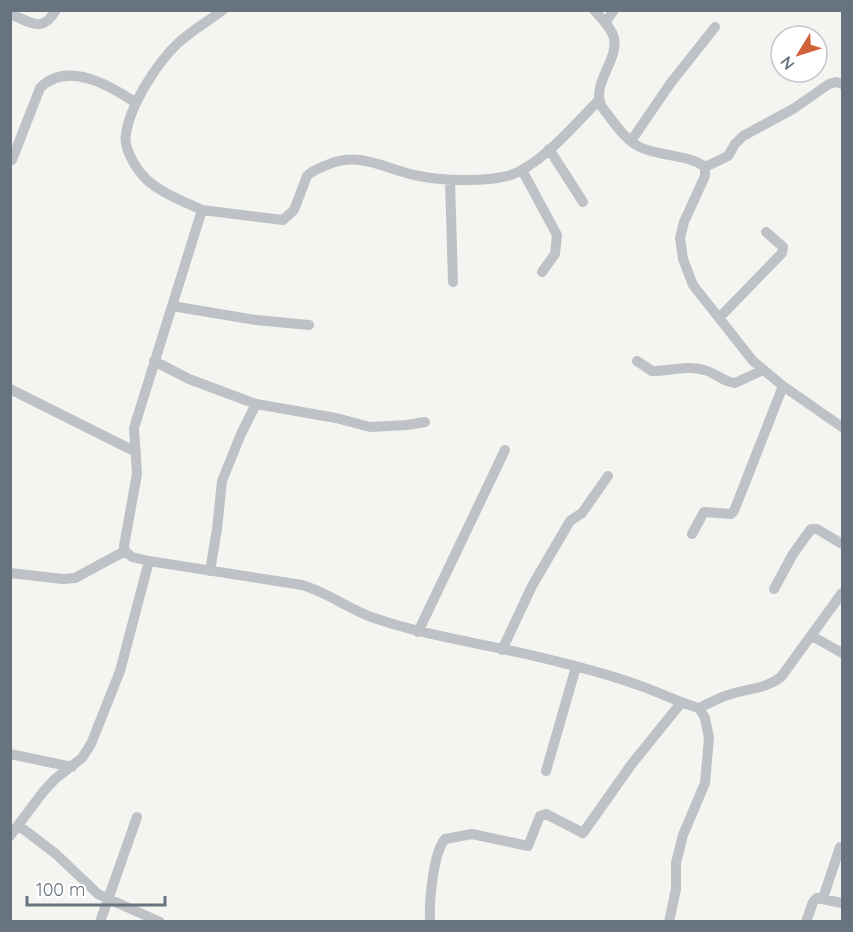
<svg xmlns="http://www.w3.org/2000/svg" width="853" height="932" viewBox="0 0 853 932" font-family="Quicksand,sans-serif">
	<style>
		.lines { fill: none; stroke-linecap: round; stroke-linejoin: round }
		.minor { stroke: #bec1c5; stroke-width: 10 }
	</style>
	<rect width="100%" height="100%" fill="#f4f4f1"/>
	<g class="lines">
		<path class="minor" d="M594,10C602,19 611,27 614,38C619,60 590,85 602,107C613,121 625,141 642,148C660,156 690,155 705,167V176L684,222L680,238L683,259L693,285L753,361L783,386L842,427
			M10,14C31,22 42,34 56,10
			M605,23L614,10
			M631,141L670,84L715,27
			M549,149L583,202
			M12,160L40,88C67,60 111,86 136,103
			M705,167L728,156L735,144L743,136L793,109L829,84L836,82L842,84
			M522,170L557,235L555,254L542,272
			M450,181L453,282
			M202,210L283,220L294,210L307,176C312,170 320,168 327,165C361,150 386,170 419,176C443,181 488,182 511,175C542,164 575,124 598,101
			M172,306L256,320L309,325
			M719,318L782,253L783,247L766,232
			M154,361L189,379L256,404
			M637,361L652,371C670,371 687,365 704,370C716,373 723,382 735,383L763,370
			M10,389L136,452
			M692,534L704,512L731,514L734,511L783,386
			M149,561L132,557L125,551L124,546L137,474L134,428L202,210C183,201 161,193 146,179C136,169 123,148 126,134C130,105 157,63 178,43C191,31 208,21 223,10
			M210,571L217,529L222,481L241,434L256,404L336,418L370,427L407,425L425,422
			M10,573L63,579L75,578L125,551
			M774,589L793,554L811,529H817L842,544
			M418,632L505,450
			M812,636L842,653
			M502,650L532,586L570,521L582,513L608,476
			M10,754L72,767
			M546,771L576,667
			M18,825L56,854L98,894L160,922
			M10,836L43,792L55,779L82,758L91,744L120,671L149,561L302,585C330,593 351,611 377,619C434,638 493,645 551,660C579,667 608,674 635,684C657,691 677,702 699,708C710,703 720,697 731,694C749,688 766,689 781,677L842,593
			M823,898L840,847
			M100,922L137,817
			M430,922C429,902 433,853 445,839L472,834L528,846L540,816L546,814L583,833L631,765L681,703
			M669,922L676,889V863L683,835L705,783L709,738L705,718L699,708
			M806,922L813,902L817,898L842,903"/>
	</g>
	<rect width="853" height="932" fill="none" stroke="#67737f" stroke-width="24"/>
	<g transform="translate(799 54) rotate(232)"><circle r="28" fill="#ffffff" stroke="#c2c7cc" stroke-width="1.5"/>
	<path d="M0-4.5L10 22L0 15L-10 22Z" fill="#cf6236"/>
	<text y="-9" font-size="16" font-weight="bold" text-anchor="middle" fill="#67737f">N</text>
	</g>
	<path d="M27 896v9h138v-9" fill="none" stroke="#67737f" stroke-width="3"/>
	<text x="36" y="896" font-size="18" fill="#67737f" stroke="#ffffff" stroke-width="4.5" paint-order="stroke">100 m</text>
</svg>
